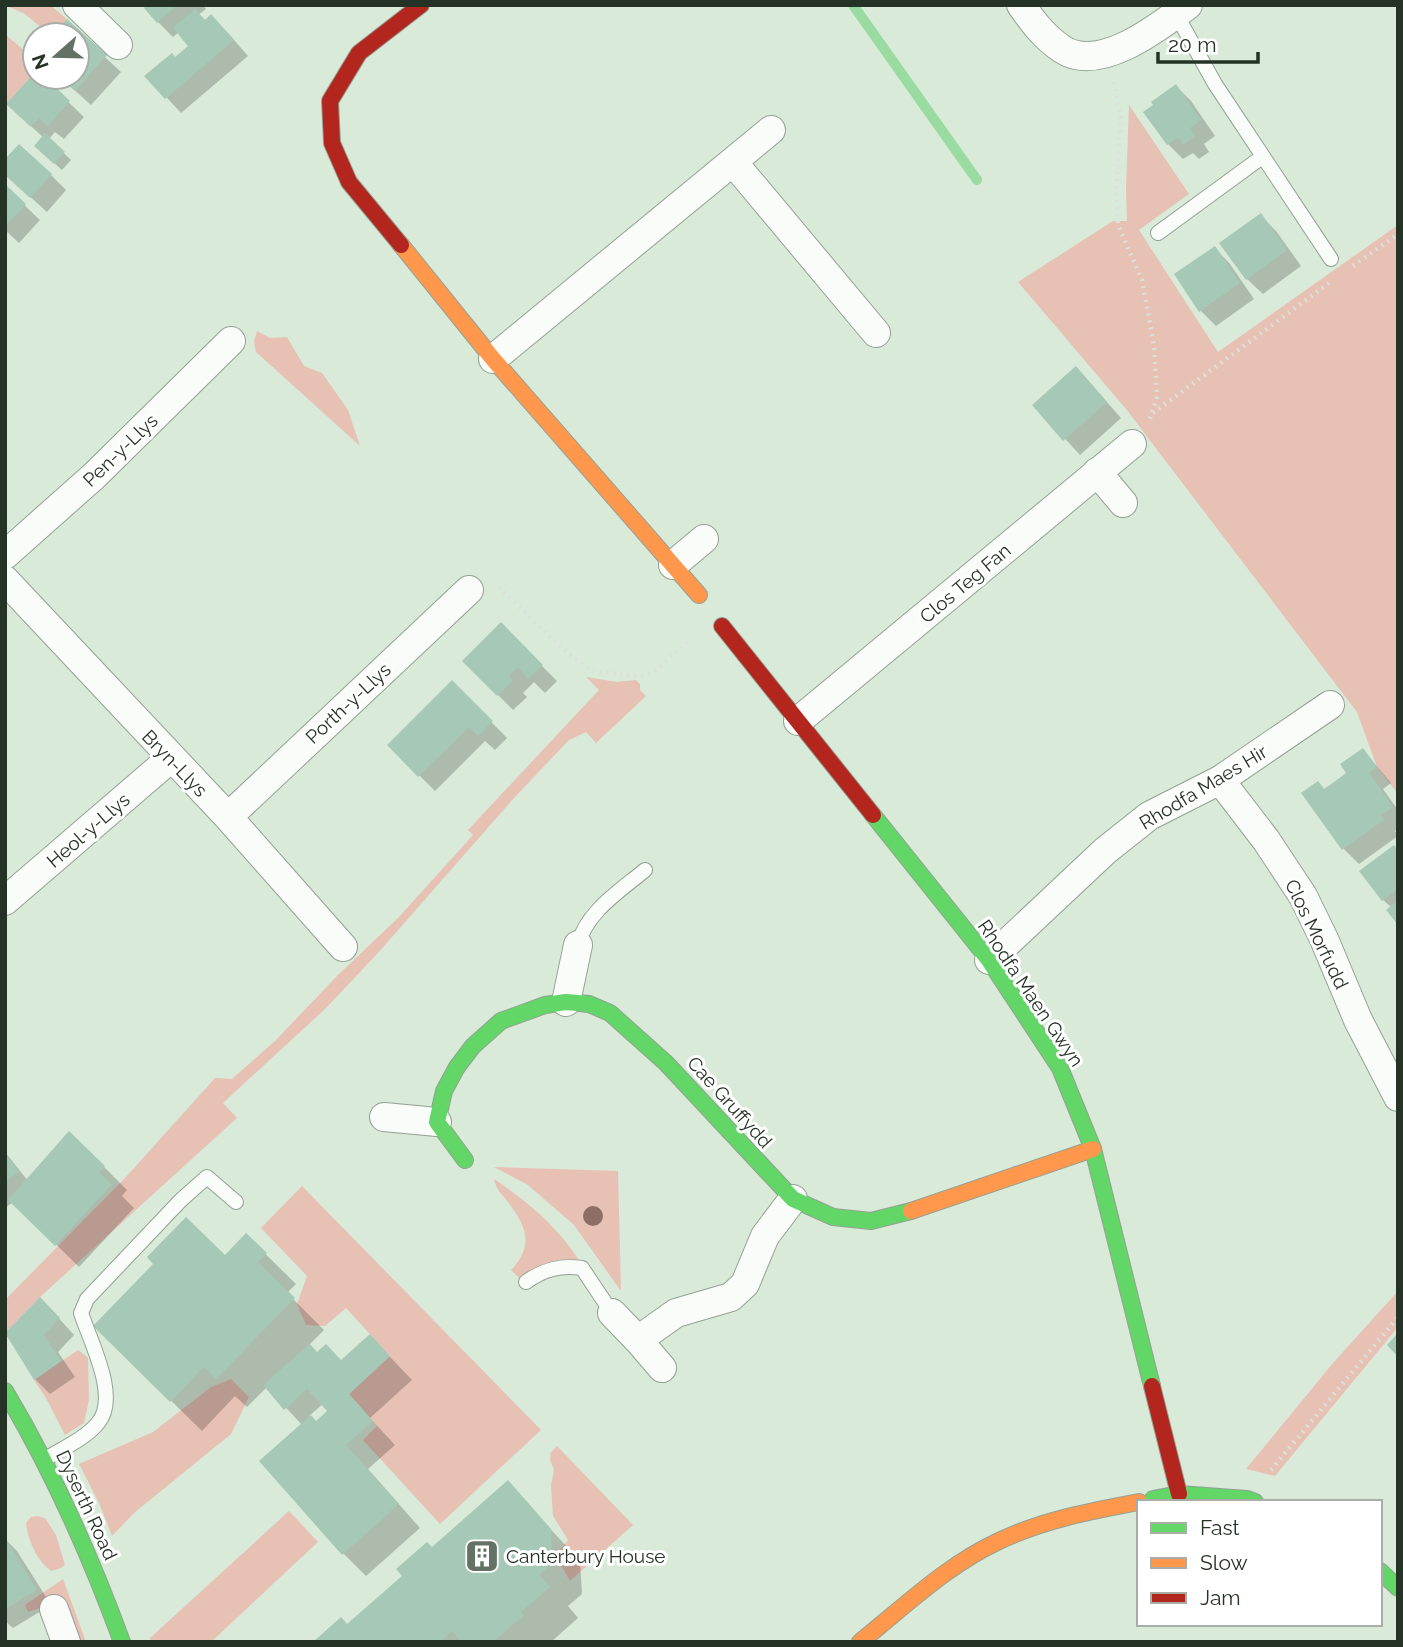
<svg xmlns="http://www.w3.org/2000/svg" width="1403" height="1647" viewBox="0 0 1403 1647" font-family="Raleway,sans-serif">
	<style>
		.green { fill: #e7c1b4 }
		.shadow { fill: #0003; fill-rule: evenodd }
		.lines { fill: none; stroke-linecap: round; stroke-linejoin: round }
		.stream { stroke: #99dba0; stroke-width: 10 }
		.building { fill: #a6c8b7 }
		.lane-casing { stroke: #93a194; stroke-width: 16 }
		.street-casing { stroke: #93a194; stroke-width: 30 }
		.fast-casing { stroke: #93a194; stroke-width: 18 }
		.slow-casing { stroke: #93a194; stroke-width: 18 }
		.jam-casing { stroke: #93a194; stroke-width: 18 }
		.path { stroke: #dbe0db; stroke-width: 4.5; stroke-dasharray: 2 5; stroke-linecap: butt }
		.lane { stroke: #f9fcf9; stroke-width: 14 }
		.street { stroke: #f9fcf9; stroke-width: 28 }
		.fast { stroke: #63d668; stroke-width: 16 }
		.slow { stroke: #ff974d; stroke-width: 16 }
		.jam { stroke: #b3261e; stroke-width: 16 }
		.tree { fill: #8e6f67 }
		.labels { text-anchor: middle; stroke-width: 6; stroke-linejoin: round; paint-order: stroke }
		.street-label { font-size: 19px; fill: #253226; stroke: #fff }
		.poi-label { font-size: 19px; fill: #253226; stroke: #fff; text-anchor: start }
	</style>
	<rect width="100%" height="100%" fill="#d9ead9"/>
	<path class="green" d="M5,5H50L67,19L53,35H50L25,14Z
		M5,34L35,60V72L6,104Z
		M1129,105L1189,194L1139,230L1218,352L1398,225V794L1377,767L1357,712L1126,409L1018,282L1113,221H1127L1126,188Z
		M257,331L270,338L287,337L304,366L322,373L348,410L360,446L256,352L254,342Z
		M586,677L617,682L636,680L640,684V690L646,696L596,743L586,732L569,740L514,798L378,953L325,1009L223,1103L237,1118L40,1297L5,1333V1300L125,1178L215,1078L232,1079L275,1041L338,975L398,918L473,835L468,830L599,690Z
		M494,1167L618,1171L621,1291L574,1225L528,1185Z
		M494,1179C528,1202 559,1228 581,1263L541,1266L519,1278L511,1270C534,1246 527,1227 508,1202C502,1194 496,1190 494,1179Z
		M302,1186L541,1430L440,1524L363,1440L377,1426L349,1394L390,1356L346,1308L325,1326L306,1325L297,1304L307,1276L261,1228Z
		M1398,1291V1327L1275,1476L1246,1469L1333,1363Z
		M78,1350L88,1358L89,1400L84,1423L65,1435L46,1398L34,1380Z
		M231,1379L249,1397L231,1434L134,1513L112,1536L99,1503L79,1464L153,1432L211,1387Z
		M557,1446L633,1525L570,1581L562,1567L560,1550L568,1540L553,1516L551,1485L554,1470L550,1460L551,1452Z
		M289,1511L318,1542L211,1642H151L150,1638Z
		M37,1516L45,1518L56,1535L65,1565L61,1568L51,1571C36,1560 28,1540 26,1523L31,1517Z
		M63,1579L86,1642H76L61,1601L28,1612L25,1605Z"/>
	<path class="shadow" d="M149,5H203L206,9L198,15L205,22L227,32L248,56L181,113L147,76L176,59L191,46L179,32L173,37L158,22Z
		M67,22L121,72L91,105L60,77H77V35H56Z
		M35,74V77H42L84,117L64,139L55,132L49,139L71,160L62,170L43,153L44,138L23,119Z
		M1176,86L1191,101L1215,136L1204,144L1209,152L1199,159L1193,153L1183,159L1168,144L1155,105Z
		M51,175L66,190L47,212L15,183Z
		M5,187L40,220L19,243L5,230Z
		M1261,216L1276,231L1301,266L1263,294L1247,279Z
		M1215,248L1230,264L1254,299L1216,326L1201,311Z
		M1091,384L1121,418L1080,455L1034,405Z
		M501,625L557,681L545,693L534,682L523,693L527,697L513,710L464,661Z
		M452,682L507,738L495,750L485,741L435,791L389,745Z
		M1363,750L1391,783L1383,789L1398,810V829L1395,831L1398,836L1359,864L1344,849L1304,794L1325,791L1348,773Z
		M1398,851V922L1391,907L1383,900Z
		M5,1152L28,1181L104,1167L127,1190L122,1196L134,1208L79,1267L13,1202L5,1208Z
		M246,1235L296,1284L287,1293L324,1330L309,1345L317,1354L341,1362L370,1336L412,1380L370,1418L395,1445L368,1469L420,1528L366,1576L343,1553L302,1425L267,1387L247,1407L235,1396L202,1431L95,1326L225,1258ZM323,1404L329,1411L316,1423L309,1416Z
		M55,1314L74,1335L58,1352L75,1377L50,1394L35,1379L7,1334Z
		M508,1483L580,1561L582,1594L568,1606L578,1618L551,1642H316L347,1626Z
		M5,1539L17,1551L51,1605L13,1628L5,1621Z"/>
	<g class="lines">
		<path class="stream" d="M853,5L977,180"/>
	</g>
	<path class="building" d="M146,5H177L157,23L144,8Z
		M195,9L205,20L211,14L234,40L165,99L144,76L172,53L175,57L188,46L173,28Z
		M67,19L107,55L75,91L60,77H77V35H53Z
		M35,72V77H45L70,101L48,126L39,118L31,127L6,104Z
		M1176,84L1201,120L1190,128L1195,136L1183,145L1178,137L1167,145L1143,112L1153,105L1151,102Z
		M45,133L65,152L54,164L34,146Z
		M19,144L52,174L30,198L5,175V159Z
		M5,184L26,204L5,226Z
		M1261,213L1287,250L1246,280L1219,243Z
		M1215,246L1240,283L1199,312L1174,274Z
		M1076,366L1107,402L1063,441L1032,405Z
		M501,622L543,665L528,679L518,667L509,676L513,681L497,696L462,661Z
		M452,680L493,721L478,736L469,727L418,777L387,745Z
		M1363,748L1377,767L1369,773L1393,807L1381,815L1384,820L1342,850L1301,793L1318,781L1324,789L1334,782L1346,773L1340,764Z
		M1394,845L1398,850V889L1382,901L1359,871Z
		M1398,900V925L1386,910Z
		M69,1131L105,1166L99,1173L112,1184L55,1246L8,1200Z
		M5,1153L19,1172L5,1182Z
		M186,1217L225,1255L246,1233L267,1253L258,1262L295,1298L216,1379L204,1367L170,1402L93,1326L153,1264L147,1257Z
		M40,1297L60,1318L44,1335L61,1361L34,1380L5,1333Z
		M1398,1333V1357L1387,1345Z
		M370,1334L390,1356L349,1394L373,1421L346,1445L399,1504L342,1555L259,1461L311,1415L316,1421L327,1411L307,1389L284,1410L263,1385L310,1344L317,1352L326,1344L341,1360Z
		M508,1480L551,1529L552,1564L539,1575L550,1587L521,1612L524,1615L493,1642H461L452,1631L440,1642H313L341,1617L347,1624L402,1576L396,1569L427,1542L432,1547Z
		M5,1538L37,1590L5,1609Z"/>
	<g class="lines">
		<g class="lane-casing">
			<path id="lane" d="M1176,14L1215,84L1331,259
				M1158,233L1262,157
				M578,945C586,912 620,891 645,870
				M526,1282C544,1269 561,1265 582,1268L612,1313
				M44,1460C61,1449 85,1439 98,1423C120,1397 90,1341 81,1313L87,1299L181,1200L207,1177L236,1202"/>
		</g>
		<g class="street-casing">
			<path id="street" d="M77,5L118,45
				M1021,5C1033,22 1044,37 1062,49C1099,74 1159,27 1188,5
				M733,162L876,333
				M493,359L771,130
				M1097,472L1123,503
				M5,555L94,476L231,341
				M673,565L704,539
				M5,580L228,817L343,947
				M798,721L1132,444
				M1220,780L1266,840L1303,896L1324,939L1358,1020L1398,1097
				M228,817L469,590
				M5,901L170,759
				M989,960L1105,851L1149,816L1220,780L1330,705
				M566,1002L578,945
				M384,1117L437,1122
				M612,1313L638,1340L676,1313L731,1297L745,1284L765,1236L793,1199
				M638,1340L662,1368
				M54,1609L66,1642"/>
		</g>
		<g class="fast-casing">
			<path id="fast" d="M873,815L989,960L1060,1068L1093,1149L1152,1386
				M465,1160L437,1122L444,1091L457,1067L473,1046L501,1021L545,1005L566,1002L589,1004L610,1013L666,1063L793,1199L833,1217L871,1221L911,1211
				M5,1391C53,1471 90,1555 122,1642
				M1153,1499L1179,1494L1247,1499L1255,1502
				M1380,1571L1398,1588"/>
		</g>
		<g class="slow-casing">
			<path id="slow" d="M401,245L493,359L699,595
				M911,1211L1093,1149
				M860,1642C904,1607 947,1565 999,1541C1043,1520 1091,1511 1139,1502"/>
		</g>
		<g class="jam-casing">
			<path id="jam" d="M401,245L349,182L332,143L330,101L359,53L421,5
				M722,626L873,815
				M1152,1386L1179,1494"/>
		</g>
		<path class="path" d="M1114,82L1121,120L1116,195L1118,225L1142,280L1154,345L1157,397L1149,422
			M1353,266L1398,234
			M1153,413L1329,283
			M499,587L568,654L593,671L639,676L655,671L690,640
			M1271,1470L1398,1317"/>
		<use href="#lane" class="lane"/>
		<use href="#street" class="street"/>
		<use href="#fast" class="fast"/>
		<use href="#slow" class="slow"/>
		<use href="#jam" class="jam"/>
	</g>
	<circle class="tree" cx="593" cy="1216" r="10"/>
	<defs>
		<g id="building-square" transform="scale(1.75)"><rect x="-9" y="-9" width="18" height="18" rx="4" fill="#647265" stroke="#fff"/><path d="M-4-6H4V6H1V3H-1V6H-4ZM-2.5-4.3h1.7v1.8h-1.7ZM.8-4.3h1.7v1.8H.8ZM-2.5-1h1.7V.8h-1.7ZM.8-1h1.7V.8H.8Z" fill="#fff"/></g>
	</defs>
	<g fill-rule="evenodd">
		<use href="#building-square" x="482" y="1556"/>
	</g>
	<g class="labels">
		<g class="street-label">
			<text transform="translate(120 450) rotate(-44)" y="7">Pen-y-Llys</text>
			<text transform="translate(965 583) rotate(-40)" y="7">Clos Teg Fan</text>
			<text transform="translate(348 703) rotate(-43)" y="7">Porth-y-Llys</text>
			<text transform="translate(175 763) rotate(46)" y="7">Bryn-Llys</text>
			<text transform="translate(1203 787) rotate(-31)" y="7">Rhodfa Maes Hir</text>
			<text transform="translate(88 830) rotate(-41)" y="7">Heol-y-Llys</text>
			<text transform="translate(1317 934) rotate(64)" y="7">Clos Morfudd</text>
			<text transform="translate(1031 993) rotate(56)" y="7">Rhodfa Maen Gwyn</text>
			<text transform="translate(730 1102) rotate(48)" y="7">Cae Gruffydd</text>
			<text transform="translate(87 1505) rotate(65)" y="7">Dyserth Road</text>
		</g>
		<g class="poi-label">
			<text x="506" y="1563">Canterbury House</text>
		</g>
	</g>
	<rect width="1403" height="1647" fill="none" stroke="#253226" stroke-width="14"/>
	<rect x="1137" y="1500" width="245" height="126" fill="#ffffff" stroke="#a8ada8" stroke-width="2"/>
	<rect x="1151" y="1523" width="35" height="10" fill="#63d668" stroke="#a8ada8" stroke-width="2"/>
	<text x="1200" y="1535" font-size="21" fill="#253226">Fast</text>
	<rect x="1151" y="1558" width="35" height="10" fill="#ff974d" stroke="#a8ada8" stroke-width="2"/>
	<text x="1200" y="1570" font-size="21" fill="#253226">Slow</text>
	<rect x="1151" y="1593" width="35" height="10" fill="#b3261e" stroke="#a8ada8" stroke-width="2"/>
	<text x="1200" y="1605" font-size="21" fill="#253226">Jam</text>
	<g transform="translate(56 56) rotate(250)"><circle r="33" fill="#ffffff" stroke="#a8ada8" stroke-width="2"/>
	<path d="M0-5L12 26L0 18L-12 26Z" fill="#647265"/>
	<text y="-10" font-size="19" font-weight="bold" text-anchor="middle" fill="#253226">N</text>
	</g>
	<path d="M1158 52v10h100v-10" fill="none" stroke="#253226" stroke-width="3.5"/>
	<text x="1168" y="52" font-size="21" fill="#253226" stroke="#ffffff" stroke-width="5" paint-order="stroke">20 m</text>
</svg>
